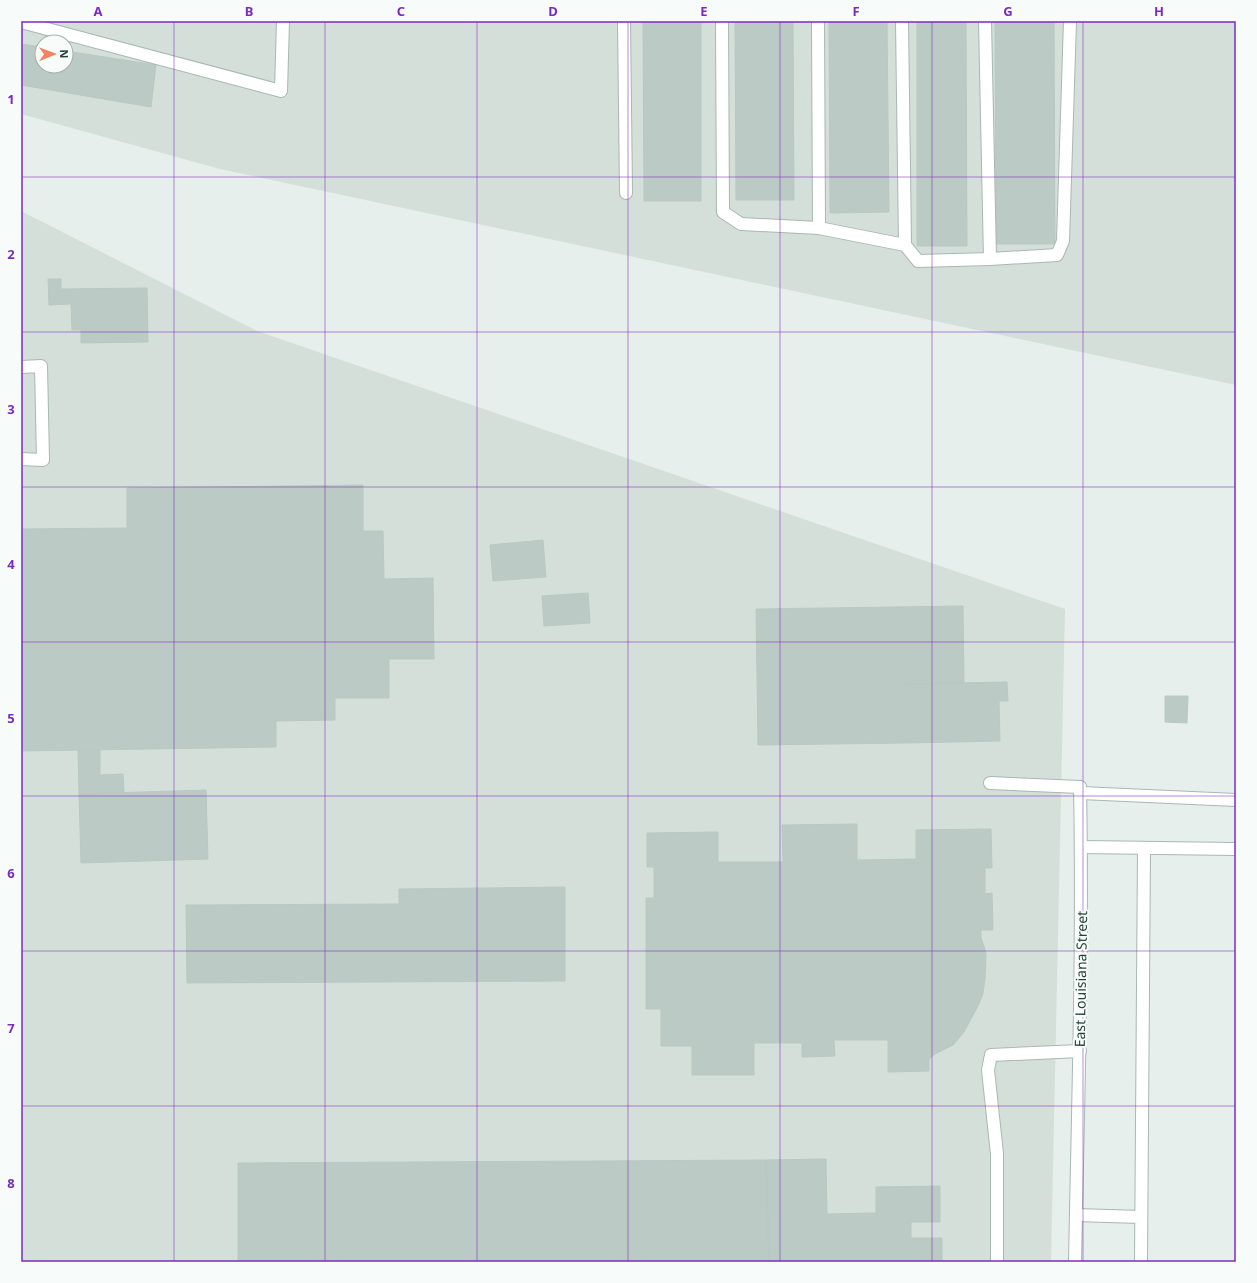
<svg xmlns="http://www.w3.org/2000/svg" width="1257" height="1283" viewBox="0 0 1257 1283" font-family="'Noto Sans',sans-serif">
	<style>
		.built { fill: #d4dfda; fill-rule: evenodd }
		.building { fill: #bbcac4; stroke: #b8c9c2 }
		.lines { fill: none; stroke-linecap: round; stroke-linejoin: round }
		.lane-casing { stroke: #a8b8b2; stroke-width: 14 }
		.street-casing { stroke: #a8b8b2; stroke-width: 14 }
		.lane { stroke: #fff; stroke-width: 12 }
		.street { stroke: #fff; stroke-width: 12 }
		.grid { fill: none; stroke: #7b2cbf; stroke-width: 1; stroke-opacity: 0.55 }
		.labels { text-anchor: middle; stroke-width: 4; stroke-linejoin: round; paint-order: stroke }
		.street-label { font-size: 14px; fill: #24423a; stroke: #f7fbf9 }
		.neatline { fill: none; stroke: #7b2cbf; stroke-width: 1.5 }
		.grid-label { font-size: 13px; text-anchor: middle; font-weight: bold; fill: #7b2cbf }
	</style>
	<rect width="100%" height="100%" fill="#e6efeb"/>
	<path class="built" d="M21,21H1236V385L220,169L21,114ZM42,42H66V66H42Z
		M21,211L257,331L1065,609L1051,1262H21Z"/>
	<path class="building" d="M643,21H701V201H644Z
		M735,21H793L794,200H736Z
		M829,21H887L889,212L830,213Z
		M917,21H966L967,246H917Z
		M995,21H1054L1055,244H996Z
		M21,44L42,47V66H66V51L156,65L151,107L21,85Z
		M48,279H61V289L147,288L148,342L81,343V330H72L71,304L49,305Z
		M363,485V531H383L384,579L433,578L434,659H389V698H335V720L276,721V747L21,751V529L127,528V488Z
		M543,540L546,577L493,581L490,545Z
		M588,593L590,623L544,626L542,596Z
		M963,606L964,683L907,684V743L758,745L756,609Z
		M1007,682L1008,701H999L1000,741L907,743V684Z
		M1165,696H1188L1187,723L1165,722Z
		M78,750H100V775L123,774L124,793L79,794Z
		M206,790L208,859L81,863L79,794Z
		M857,824V860L916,859V830L991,829L992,868H985V894L992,893L993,930H981V938L984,946L986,955L985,979L983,993L979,1004L964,1032L953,1045L935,1054L929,1059V1071L888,1072V1040H834L835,1056L802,1057V1043H754V1075H692V1046H661V1009H646V898H654V867H647V833L718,832V862H783L782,825Z
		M565,887V981L187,983L186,905L399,904V889Z
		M826,1159L827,1214L876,1213V1187L940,1186V1222H911V1238H942V1262H769L766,1160Z
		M766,1160L769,1262H238V1163Z"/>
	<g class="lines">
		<g class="lane-casing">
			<path id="lane" d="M624,21L626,193
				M722,21L723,212L741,224L819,228L818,21
				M21,22L281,91L283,21
				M819,228L905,245L902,21
				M905,245L918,261L990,259L985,21
				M990,259L1057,255L1063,241L1070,21
				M21,367L41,366L43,460L21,459
				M990,783L1080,787
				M1081,793L1236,800
				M1082,847L1236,849
				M1076,1215L1141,1217
				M997,1262V1154L988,1070L991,1055L1080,1051
				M1141,1262L1144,848"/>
		</g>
		<g class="street-casing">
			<path id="street" d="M1075,1262C1078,1104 1083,945 1080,787"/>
		</g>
		<use href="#lane" class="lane"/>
		<use href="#street" class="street"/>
	</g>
	<path class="grid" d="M174,21V1262M325,21V1262M477,21V1262M628,21V1262M780,21V1262M932,21V1262M1083,21V1262M21,177H1236M21,332H1236M21,487H1236M21,642H1236M21,796H1236M21,951H1236M21,1106H1236"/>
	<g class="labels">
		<g class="street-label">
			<text transform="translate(1081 979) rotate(-89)" y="5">East Louisiana Street</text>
		</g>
	</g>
	<rect width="1257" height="1283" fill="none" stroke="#f7fbf9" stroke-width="44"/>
	<g transform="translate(54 54) rotate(89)"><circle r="19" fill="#f7fbf9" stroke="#a3b1ad"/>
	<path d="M0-3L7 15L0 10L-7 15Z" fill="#f4845f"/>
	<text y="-6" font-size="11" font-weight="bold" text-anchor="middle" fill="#24423a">N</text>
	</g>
	<rect x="22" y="22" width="1213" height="1239" class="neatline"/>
	<g class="grid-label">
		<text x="98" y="16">A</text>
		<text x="249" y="16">B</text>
		<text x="401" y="16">C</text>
		<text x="553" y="16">D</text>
		<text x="704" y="16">E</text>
		<text x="856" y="16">F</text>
		<text x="1008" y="16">G</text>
		<text x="1159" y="16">H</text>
		<text x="11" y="104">1</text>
		<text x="11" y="259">2</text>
		<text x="11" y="414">3</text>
		<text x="11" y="569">4</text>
		<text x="11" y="723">5</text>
		<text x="11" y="878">6</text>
		<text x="11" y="1033">7</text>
		<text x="11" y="1188">8</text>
	</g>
</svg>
